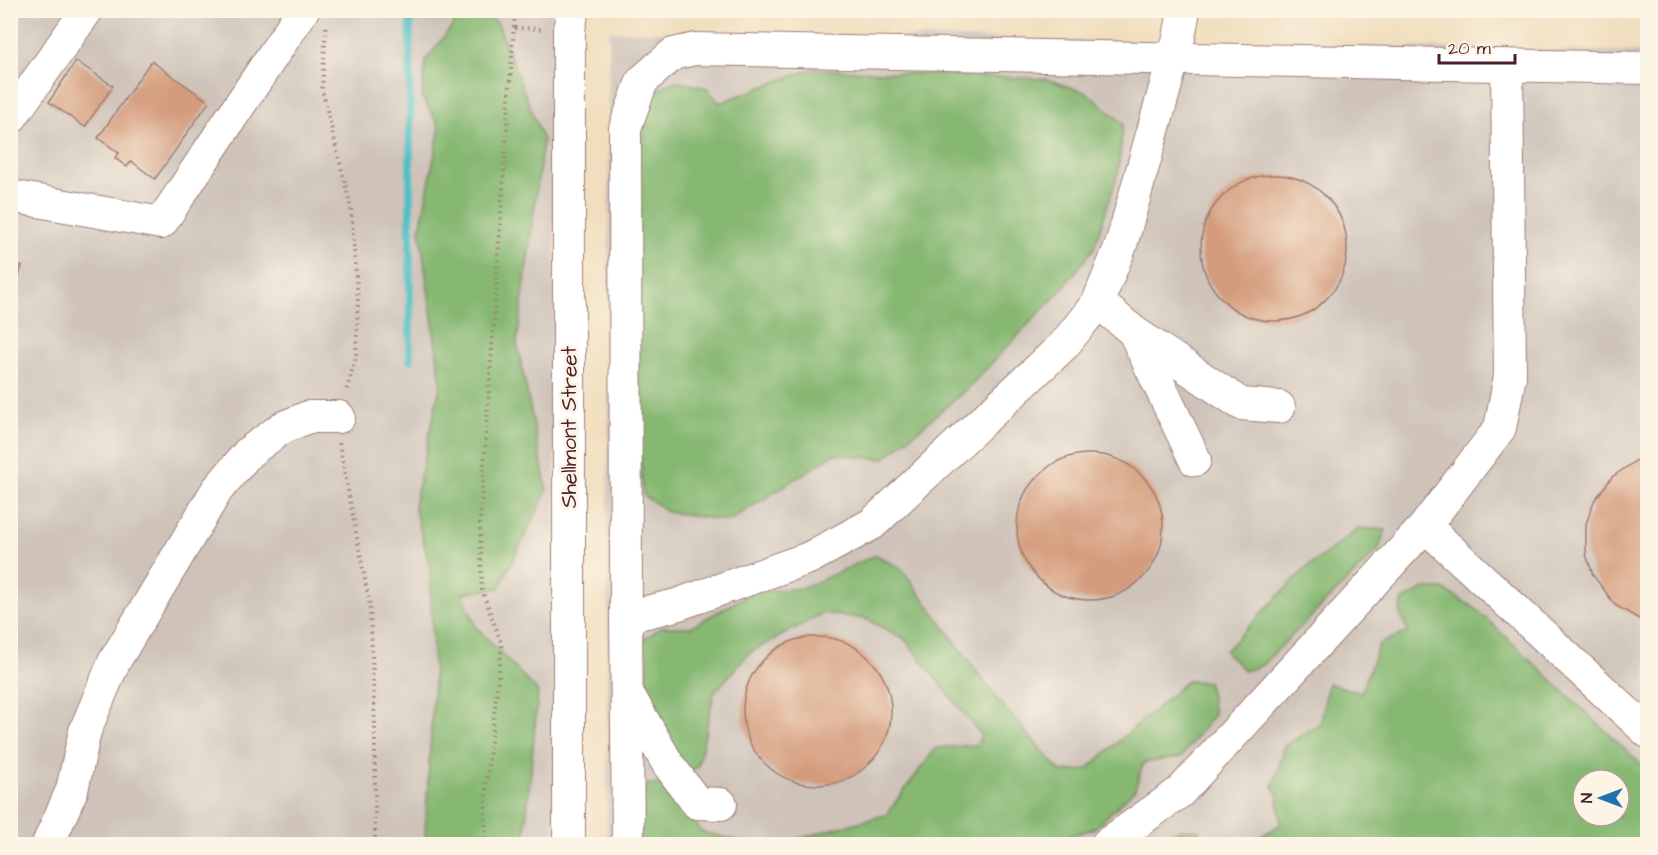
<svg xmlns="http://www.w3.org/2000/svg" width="1658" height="855" viewBox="0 0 1658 855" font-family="'Architects Daughter',sans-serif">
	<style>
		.industrial { fill: #cec2b9; fill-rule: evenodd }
		.forest { fill: #86b872; stroke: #686c4e; stroke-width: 1.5; fill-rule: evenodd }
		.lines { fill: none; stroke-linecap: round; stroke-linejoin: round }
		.stream { stroke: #51bfc6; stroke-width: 8 }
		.building { fill: #d49b7c }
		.minor-casing { stroke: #9e7e74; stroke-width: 34 }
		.path { stroke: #9e7e74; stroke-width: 4; stroke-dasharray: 1.5 4.5; stroke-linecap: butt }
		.minor { stroke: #fff; stroke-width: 32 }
		.labels { text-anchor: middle; stroke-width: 6; stroke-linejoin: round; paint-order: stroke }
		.street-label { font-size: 21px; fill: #4a1f2b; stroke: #fcf5e5 }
	</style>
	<rect width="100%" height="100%" fill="#fcf5e5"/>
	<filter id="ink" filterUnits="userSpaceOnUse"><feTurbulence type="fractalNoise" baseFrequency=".0167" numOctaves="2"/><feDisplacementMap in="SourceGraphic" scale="12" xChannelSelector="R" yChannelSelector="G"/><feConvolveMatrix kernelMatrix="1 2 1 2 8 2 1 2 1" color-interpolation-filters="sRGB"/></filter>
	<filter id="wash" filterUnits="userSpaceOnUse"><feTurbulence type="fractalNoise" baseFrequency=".008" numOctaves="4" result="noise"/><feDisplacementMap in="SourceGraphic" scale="24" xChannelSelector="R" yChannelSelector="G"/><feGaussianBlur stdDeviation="1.35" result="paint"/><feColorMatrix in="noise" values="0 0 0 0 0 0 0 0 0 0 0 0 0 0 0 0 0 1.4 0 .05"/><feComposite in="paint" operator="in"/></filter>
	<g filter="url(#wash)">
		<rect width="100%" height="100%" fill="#f1debe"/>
		<path class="industrial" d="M10,11H552L554,16L555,29V844H11Z
			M609,31L1647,52V844H607ZM1583,780H1619V816H1583Z"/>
		<path class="forest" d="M464,11H472L497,22L543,140L517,343L547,491L499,588L463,593L476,627L538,692L524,844H429L425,834L434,682L430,566L414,506L441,382L420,231L440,127L422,97L426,60Z
			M811,69L1046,79L1087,93L1123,123L1118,173L1094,248L1063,288L968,388L884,459L834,454L729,521L668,512L643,495L636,394L637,154L653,92L675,81L707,88L719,103Z
			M1359,528L1386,530L1378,550L1262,665L1245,671L1225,651L1303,571Z
			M876,555L902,569L997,699L1061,772L1086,770L1187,681L1208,682L1214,714L1181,757L1143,763L1135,789L1095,828L1044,844H785L825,831L886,815L936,748L977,745L981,735L905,639L866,619L823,613L749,653L714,693L698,766L688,772L651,710L637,670L644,639L662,627H691L753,592L804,588Z
			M1424,589H1443L1476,609L1647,770V844H1249L1281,824L1278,796L1273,787L1285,746L1321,723L1328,683L1361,693L1379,644L1408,632L1400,613L1403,600ZM1583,780H1619V816H1583Z
			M649,784L662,785L702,832L751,844H638L640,794Z
			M1181,829L1199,830L1194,844H1153Z"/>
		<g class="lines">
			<path class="stream" d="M410,10V360"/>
		</g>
		<g id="blocks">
			<path class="building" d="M76,61L113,86L85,127L49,102Z
				M151,61L209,102L155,179L131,161L127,167L115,158L119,153L98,138Z
				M1201 248a73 73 0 1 1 146 0a73 73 0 1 1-146 0Z
				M10,264L22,266L11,303H10Z
				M1017 527a73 73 0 1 1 146 0a73 73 0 1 1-146 0Z
				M1648,458V622L1641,620L1615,605L1593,575L1586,554V524L1594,501L1612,477L1637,460Z
				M743 711a74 74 0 1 1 148 0a74 74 0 1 1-148 0Z"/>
		</g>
	</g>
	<g filter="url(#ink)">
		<use href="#blocks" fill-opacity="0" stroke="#9e7e74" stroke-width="1.5"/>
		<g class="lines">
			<g class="minor-casing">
				<path id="minor" d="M10,119L87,10
					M10,196L161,223L303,10
					M1098,302L1134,332L1195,460
					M1134,332L1241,404L1279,407
					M1425,526L1648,732
					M626,617L676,605L809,558L872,524L1064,345L1098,302L1121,245L1179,38L1184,10
					M629,696L668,764L697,803L721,804
					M48,844L72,790L85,731L114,662L217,490L249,452L282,428L308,417H339
					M569,844V29L573,10
					M628,844L626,617L625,128L642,81L673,54L695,49L1648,68
					M1107,844L1180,792L1425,526L1500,428L1510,376L1507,65"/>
			</g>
			<path class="path" d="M326,27L322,89L351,208L358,301L356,357L346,392
				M515,28L543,29
				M339,443L370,606L375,727V844
				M485,844L486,784L502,645L482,590L480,523L515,10"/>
			<use href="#minor" class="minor"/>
		</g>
	</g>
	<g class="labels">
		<g class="street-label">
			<text transform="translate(569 427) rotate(-90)" y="7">Shellmont Street</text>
		</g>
	</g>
	<rect width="1658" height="855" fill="none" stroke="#fcf5e5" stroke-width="36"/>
	<g transform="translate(1601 798) rotate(270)"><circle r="28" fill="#fcf5e5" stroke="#b59f9b" stroke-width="1.5"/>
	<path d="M0-4.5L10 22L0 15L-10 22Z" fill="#1f6fb2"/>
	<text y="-9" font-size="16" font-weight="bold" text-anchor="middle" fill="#4a1f2b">N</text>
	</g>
	<path d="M1439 54v9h76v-9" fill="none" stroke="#4a1f2b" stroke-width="3"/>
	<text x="1448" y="54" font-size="18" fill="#4a1f2b" stroke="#fcf5e5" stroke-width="4.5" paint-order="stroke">20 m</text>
</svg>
